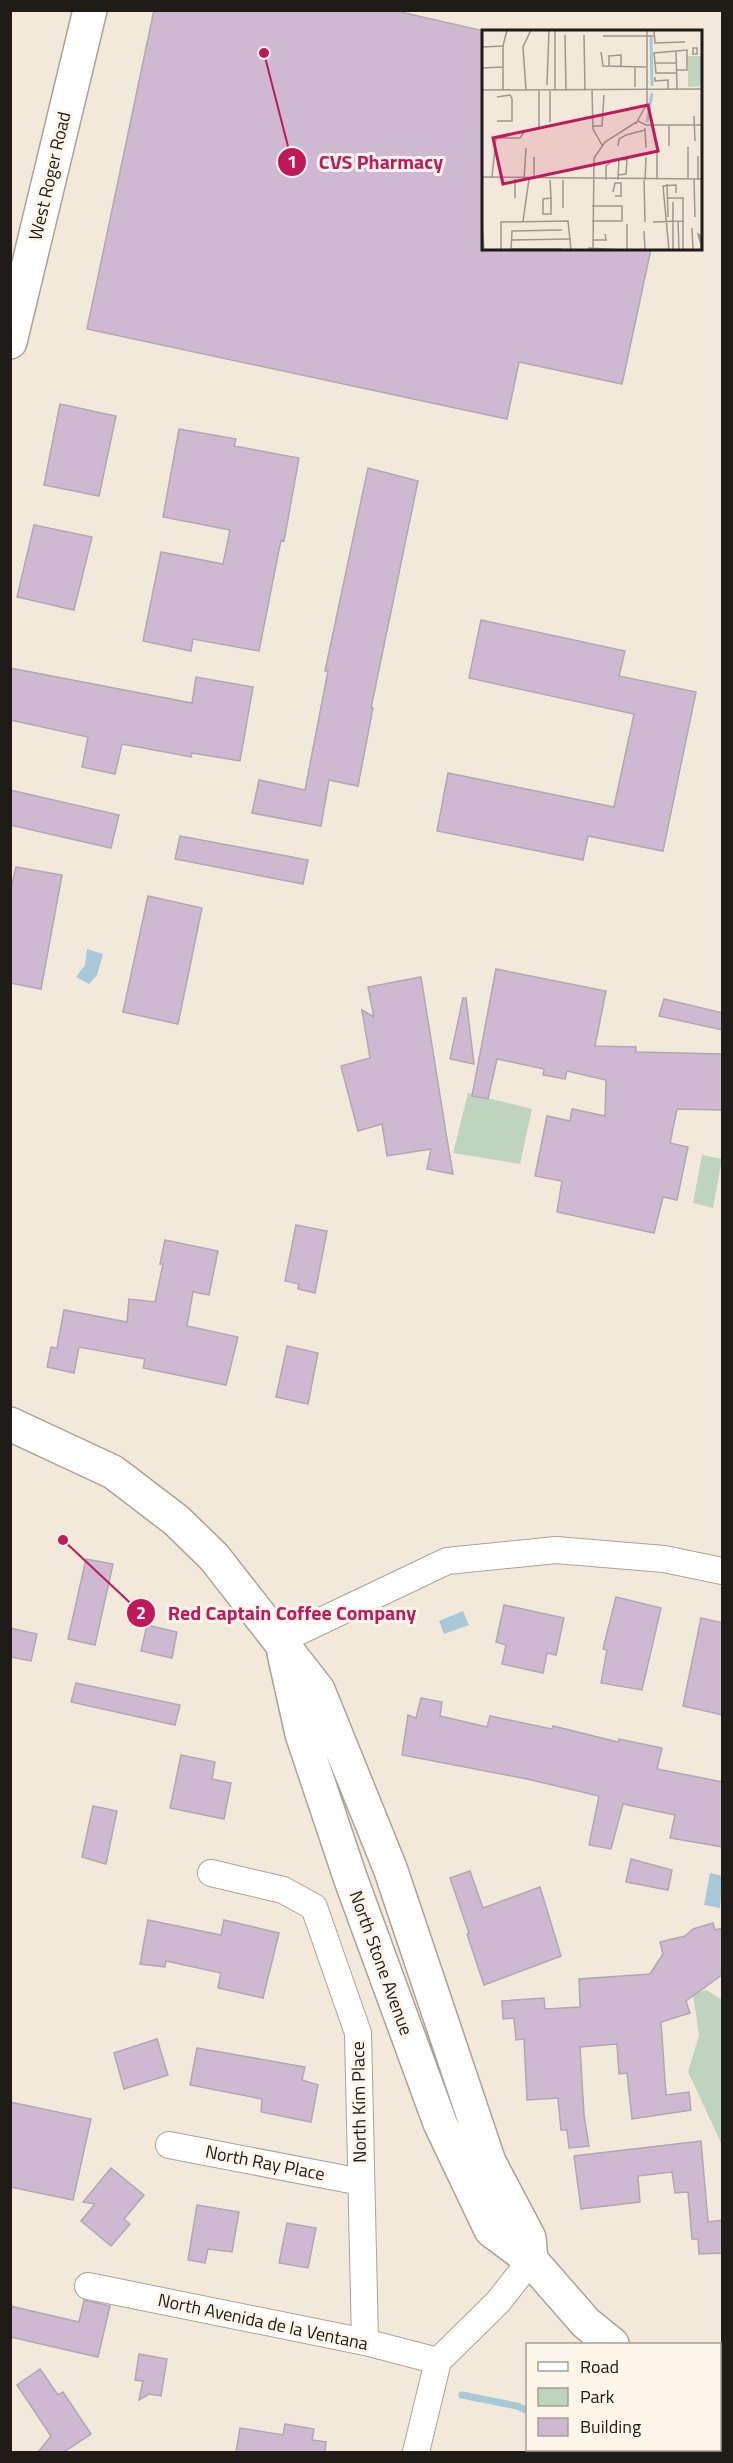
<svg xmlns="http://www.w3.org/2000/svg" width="733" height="2463" viewBox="0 0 733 2463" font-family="'Titillium Web',sans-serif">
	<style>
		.green { fill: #bfd4bf }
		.water { fill: #a6c8d8 }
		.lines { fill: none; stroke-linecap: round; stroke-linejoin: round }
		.stream { stroke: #a6c8d8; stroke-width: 7 }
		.building { fill: #cfb9d2; stroke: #b1a6b2; stroke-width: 1.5 }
		.street-casing { stroke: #aca396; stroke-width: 28 }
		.secondary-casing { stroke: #aca396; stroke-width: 36 }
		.street { stroke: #fff; stroke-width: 26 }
		.secondary { stroke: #fff; stroke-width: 33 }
		.labels { text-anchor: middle; stroke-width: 6; stroke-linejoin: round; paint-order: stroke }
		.street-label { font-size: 18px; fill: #1f1b16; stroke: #fff6eb }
		.inset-river { fill: none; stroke: #a6c8d8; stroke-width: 3 }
		.inset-road { fill: none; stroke: #9e978c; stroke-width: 1.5 }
		.view { fill: #c2185b; fill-opacity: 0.15; stroke: #c2185b; stroke-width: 3 }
		.inset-edge { fill: none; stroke: #1f1b16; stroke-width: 3 }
		.leader { fill: none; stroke: #c2185b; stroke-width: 2 }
		.callout-dot { fill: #c2185b; stroke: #fff6eb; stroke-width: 2 }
		.mark-label { font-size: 18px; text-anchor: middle; font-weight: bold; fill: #fff }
		.callout-label { font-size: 20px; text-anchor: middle; font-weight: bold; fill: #c2185b; stroke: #fff6eb; stroke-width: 6; stroke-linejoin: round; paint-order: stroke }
	</style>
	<rect width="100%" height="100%" fill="#f3e9db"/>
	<path class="green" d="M468,1093L532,1109L520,1164L453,1153Z
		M702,1155L722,1159L713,1208L693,1203Z
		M706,1990L722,2000V2145L688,2072L699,2035L693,1994Z"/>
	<path class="water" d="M87,949L103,954L97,975L89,984L76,977L85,965Z
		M463,1611L469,1625L444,1634L439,1621Z
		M710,1873L722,1876L720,1908L704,1905Z"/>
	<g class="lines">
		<path class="stream" d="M462,2395L517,2406L528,2411
			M602,2450L608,2452"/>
	</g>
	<path class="building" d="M154,10H392L484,31V249H651L622,384L519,362L507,419L87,329Z
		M60,404L116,416L99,496L44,485Z
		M179,429L236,439L234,446L299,458L284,541L281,540L259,651L193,639L191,651L143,641L161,552L223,564L230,530L163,517Z
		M368,468L418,481L371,708H373L358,786L329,780L321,826L252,813L259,780L305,790L328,671H325Z
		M34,525L92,537L74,610L17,597Z
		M481,620L625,651L619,676L696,692L663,851L588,836L583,860L437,831L448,773L614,807L634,714L469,678Z
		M10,668L192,703L196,677L253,687L240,761L192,753L191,757L122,744L115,774L82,767L88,737L10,720Z
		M10,790L119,815L111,848L10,825Z
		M180,836L308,860L303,884L175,859Z
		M16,867L62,875L41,989L10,983V893Z
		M148,896L202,908L178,1024L123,1012Z
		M496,969L606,991L595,1046L636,1047V1052L723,1054V1110L677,1109L670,1143L688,1147L677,1200L663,1197L654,1233L557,1212L562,1181L535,1176L547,1116L570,1121L572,1109L605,1116L606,1080L567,1071L565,1079L543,1075L544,1069L497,1059L488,1099L472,1096Z
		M421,977L447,1139L453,1174L427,1169L431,1149L387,1156L382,1124L358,1131L341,1066L370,1058L362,1010L374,1017L368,987Z
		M463,998H466L474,1064L450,1059Z
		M664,999L723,1013V1030L659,1016Z
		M296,1225L327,1231L315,1293L298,1289L299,1284L285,1281Z
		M165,1240L218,1251L209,1295L193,1292L187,1326L238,1337L226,1385L143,1368L145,1359L79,1347L74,1373L47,1367L51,1347L57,1348L64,1310L127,1322L129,1299L155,1302L163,1264H160Z
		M287,1346L318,1353L308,1404L276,1397Z
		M86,1559L113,1564L95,1645L68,1639Z
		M616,1597L661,1608L642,1690L601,1683L607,1650L603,1649Z
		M504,1605L564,1618L556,1655L547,1653L543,1673L502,1664L506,1645L496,1642Z
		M701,1618L723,1623V1715L683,1706Z
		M147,1625L177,1632L172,1658L141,1651Z
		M10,1628L37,1634L31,1661L10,1657Z
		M76,1683L180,1705L175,1725L71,1702Z
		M421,1698L442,1702L440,1716L487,1727L490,1716L552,1729L553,1726L618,1742L619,1739L662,1748L657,1769L723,1782V1847L670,1838L675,1815L623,1804L611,1849L589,1845L599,1796L527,1779L402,1755L408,1715L416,1718Z
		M181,1755L215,1762L212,1779L231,1783L224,1819L170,1808Z
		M93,1806L117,1811L106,1864L82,1857Z
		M631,1859L672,1870L668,1890L626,1882Z
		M470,1871L483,1908L540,1887L561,1956L484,1985L467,1934L469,1933L450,1878Z
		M148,1920L221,1935L224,1920L279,1933L263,1998L218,1988L221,1973L166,1961L165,1967L140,1964Z
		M713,1923L715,1930L723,1928V1974L686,2001L690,2013L661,2022L666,2095L689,2092L691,2110L632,2119L627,2073L619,2074L617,2044L580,2047L584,2115L589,2146L569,2148L567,2130H561L558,2098L527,2100L524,2039L516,2040L514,2018L503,2019L502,2001L544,1998L545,2009L580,2007L579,1979L650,1974L663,1954L660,1942L685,1936L693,1929Z
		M157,2039L168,2075L124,2089L114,2053Z
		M197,2048L305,2067L302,2080L318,2085L311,2122L261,2112L262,2099L190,2085Z
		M10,2102L91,2119L73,2200L10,2187Z
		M701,2141L708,2222L723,2220V2253L699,2254L698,2239H692L688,2192L675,2193L672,2172L638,2176L640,2202L581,2209L574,2156Z
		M111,2168L144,2195L124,2219L130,2224L111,2246L81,2221L95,2204L83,2202Z
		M197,2205L239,2212L232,2252L208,2249L205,2263L188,2260Z
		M287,2223L316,2228L308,2268L279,2263Z
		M84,2300L110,2306L98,2357L10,2337V2306L79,2322Z
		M139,2354L167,2359L161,2396L149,2394L139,2400L143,2381L135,2380Z
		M40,2369L58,2395L63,2392L91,2434L64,2452H38L51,2436L17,2385Z
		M285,2424L314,2429L312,2440L326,2442L325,2452H236L240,2428L283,2435Z"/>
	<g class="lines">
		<g class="street-casing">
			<path id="street" d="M281,1640L447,1561L556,1550L664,1559L722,1571
				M211,1873L283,1890L314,1907L358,2033L365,2342
				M169,2145L361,2182
				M88,2286L365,2342L438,2361
				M438,2361L498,2302L531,2260
				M416,2452L438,2361"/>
		</g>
		<g class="secondary-casing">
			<path id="secondary" d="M10,342L90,10
				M10,1424L113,1472L176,1520L214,1557L318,1690L390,1868L489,2162L529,2238L531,2260
				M284,1653L302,1734L351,1880L440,2123L491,2230L531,2260L586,2323L612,2344
				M720,2420L722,2421"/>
		</g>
		<use href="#street" class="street"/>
		<use href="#secondary" class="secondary"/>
	</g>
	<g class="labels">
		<g class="street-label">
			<text transform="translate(50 176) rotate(-77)" y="6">West Roger Road</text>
			<text transform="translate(381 1963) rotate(70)" y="6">North Stone Avenue</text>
			<text transform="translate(359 2102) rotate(-91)" y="6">North Kim Place</text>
			<text transform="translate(265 2163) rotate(11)" y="6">North Ray Place</text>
			<text transform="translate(263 2322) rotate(12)" y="6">North Avenida de la Ventana</text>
		</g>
	</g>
	<g transform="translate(482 30)">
		<rect width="220" height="220" fill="#f3e9db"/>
		<path d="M206,26H220V56L206,57Z" fill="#bfd4bf"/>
		<path class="inset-river" d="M169,7L170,56M165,92L170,63"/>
		<path class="inset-road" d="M73,0V61M172,0L173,13L203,12M83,5L84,61M102,5L103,61M121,6H172M21,16V61M0,17L21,16L25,0M211,18H215V24H211ZM194,21L195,59M119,22L121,36L164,37M172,33H194M127,37V26L139,25V37M153,37V57M0,38L21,37M194,40H205V20L172,23L174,43H195M173,47V51L186,50V59M65,55L67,0M0,60L221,59M44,60L41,17L49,0M110,60L111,99L120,115M57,61V97M15,67L28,65L30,69V91H15M212,86L213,111M156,91L164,95H221M68,92V61M154,94L165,73V0M111,96H120L122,65M187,96V116M163,98L164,118M136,116L137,109L144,105L163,100M206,117V149M216,126V149M0,147L221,149M10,147L14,108H38L42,102M33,149V168M42,149L44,118M52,149V127M212,149L213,187M68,150L69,168V184H61V169L69,168M124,150V136L129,132M136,150V148L137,129L145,130L144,144L136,145M162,150L163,192M163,150L164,127M175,150V122M185,154L186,187M131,162L133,153H139V166H133M186,168H201V220M191,172V220M81,178V150M41,191L47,149M110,191H140V176H110M196,191L197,220M171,192L201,191M145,194V220M0,195L2,220M210,198L211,220M162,201L163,220M29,210L89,209M111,210H124L123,204M106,218L140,220M29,219H80M19,220V192L86,191L89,220M29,220L30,201L80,200M111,220L112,128L123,112L156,91M187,220L181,156L194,155V163M218,220L219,218V215L218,205L216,204L219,215"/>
		<path class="view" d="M166,75L176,121L21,154L11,108Z"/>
		<rect width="220" height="220" class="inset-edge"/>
	</g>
	<path class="leader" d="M264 53L292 162M63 1540L141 1613"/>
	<g class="callout-dot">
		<circle cx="264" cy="53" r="6"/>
		<circle cx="63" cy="1540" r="6"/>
		<circle cx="292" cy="162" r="15"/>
		<circle cx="141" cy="1613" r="15"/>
	</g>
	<g class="mark-label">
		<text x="292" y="168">1</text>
		<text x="141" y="1619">2</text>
	</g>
	<g class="callout-label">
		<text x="381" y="169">CVS Pharmacy</text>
		<text x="292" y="1620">Red Captain Coffee Company</text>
	</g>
	<rect width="733" height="2463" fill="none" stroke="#1f1b16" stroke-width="24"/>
	<rect x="526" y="2343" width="195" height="108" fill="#fff6eb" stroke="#a59e96" stroke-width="1.5"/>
	<rect x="538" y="2362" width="30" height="9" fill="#ffffff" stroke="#a59e96" stroke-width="1.5"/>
	<text x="580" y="2373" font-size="18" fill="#1f1b16">Road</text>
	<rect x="538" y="2388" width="30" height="18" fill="#bfd4bf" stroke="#a59e96" stroke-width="1.5"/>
	<text x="580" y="2403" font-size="18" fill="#1f1b16">Park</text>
	<rect x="538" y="2418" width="30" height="18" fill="#cfb9d2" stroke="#a59e96" stroke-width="1.5"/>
	<text x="580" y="2433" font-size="18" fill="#1f1b16">Building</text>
</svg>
